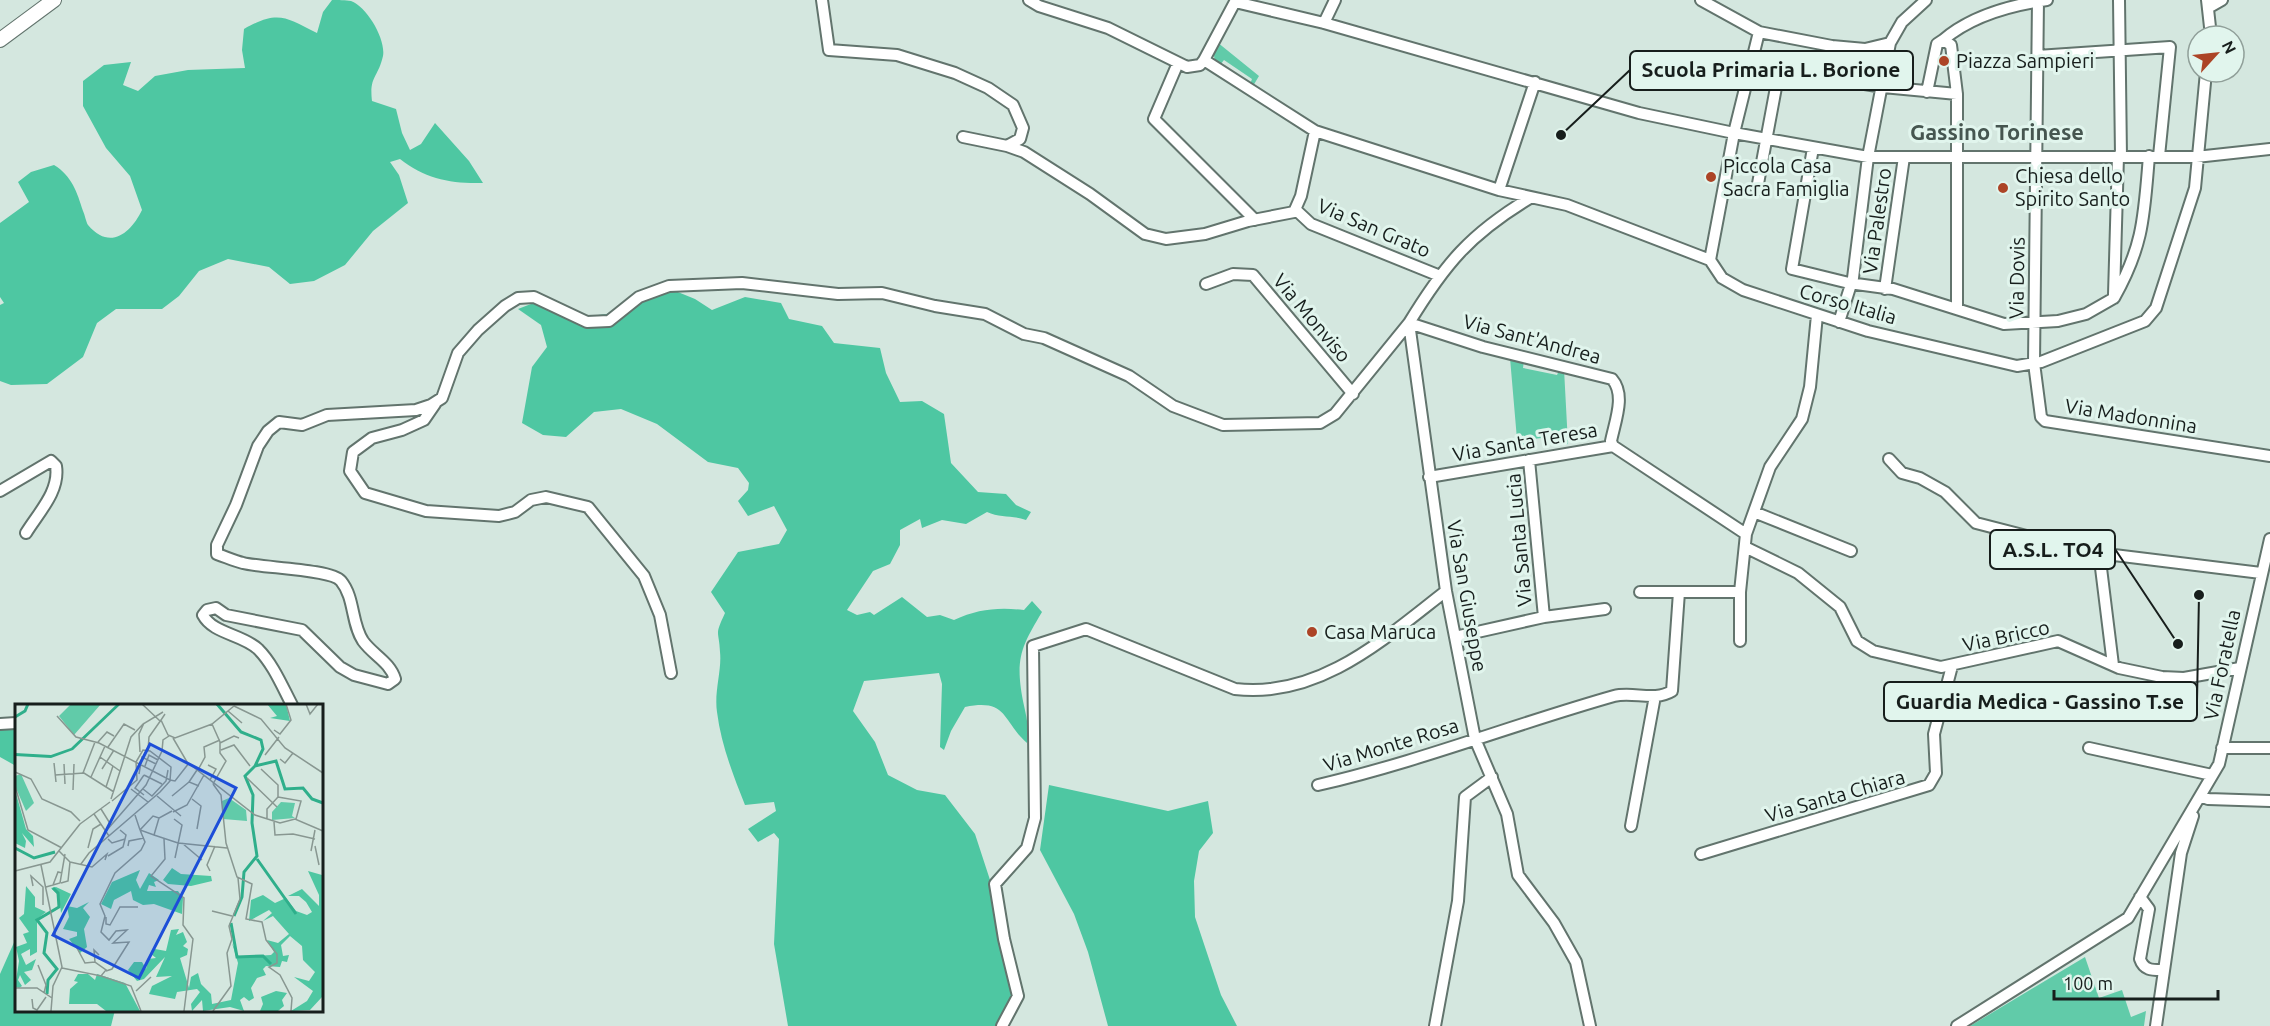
<svg xmlns="http://www.w3.org/2000/svg" width="2270" height="1026" viewBox="0 0 2270 1026" font-family="Ubuntu,sans-serif">
	<style>
		.green { fill: #61cba9 }
		.forest { fill: #4ec7a2 }
		.lines { fill: none; stroke-linecap: round; stroke-linejoin: round }
		.minor-casing { stroke: #62746d; stroke-width: 14 }
		.major-casing { stroke: #62746d; stroke-width: 16 }
		.minor { stroke: #fff; stroke-width: 10 }
		.major { stroke: #fff; stroke-width: 14 }
		.poi-dot { fill: #ac4426; stroke: #e1f5ed; stroke-width: 2 }
		.labels { text-anchor: middle; stroke-width: 6; stroke-linejoin: round; paint-order: stroke }
		.poi-label { font-size: 20px; fill: #171e1c; stroke: #e1f5ed; text-anchor: start }
		.street-label { font-size: 20px; fill: #171e1c; stroke: #e1f5ed }
		.quarter-label { font-size: 22px; font-weight: bold; fill: #465650; stroke: #e1f5ed }
		.inset-river { fill: none; stroke: #2faf8b; stroke-width: 3 }
		.inset-road { fill: none; stroke: #889791; stroke-width: 1.5 }
		.view { fill: #1d4ed8; fill-opacity: 0.15; stroke: #1d4ed8; stroke-width: 3 }
		.inset-edge { fill: none; stroke: #171e1c; stroke-width: 3 }
		.leader { fill: none; stroke: #171e1c; stroke-width: 2 }
		.callout-dot { fill: #171e1c; stroke: #e1f5ed; stroke-width: 2 }
		.callout { fill: #e1f5ed; stroke: #171e1c; stroke-width: 2 }
		.callout-label { font-size: 21px; text-anchor: middle; font-weight: bold; fill: #171e1c }
	</style>
	<rect width="100%" height="100%" fill="#d4e7df"/>
	<path class="green" d="M1217,42L1259,76L1253,86L1250,84L1252,79L1224,60L1220,65C1211,58 1214,52 1217,42Z
		M1510,358L1524,360L1523,368L1557,375L1560,368L1564,369L1568,444L1560,445L1558,436L1525,440L1526,449L1518,451Z
		M2085,957L2099,998L2122,990L2131,1017L2146,1011L2144,1026H1970Z"/>
	<path class="forest" d="M332,0C338,0 346,0 351,1C367,7 386,39 383,56C378,78 369,76 372,101L396,109L402,133L410,150L421,144L435,123L469,161L483,183C452,184 425,179 400,159L390,162L399,175L408,203L373,231L345,265L314,281L290,284L269,267L228,259L199,271L179,296L162,309H116L97,323L83,357L47,384L11,385L0,381V305L4,303L0,297V223L29,202L18,182L31,172L54,165C72,176 77,192 83,211C85,215 86,222 88,225C110,251 131,233 142,210L130,176L106,148L83,106V81L104,65L131,62L123,85L138,91L155,76L188,70L245,68L242,50L244,29C278,10 285,17 317,33L323,12Z
		M668,288L695,299L712,310L745,297L781,303L789,319L822,326L834,343L880,348L886,373L900,402L922,401L944,414L951,463L978,492L1006,494L1016,505L1031,512L1026,520C1012,515 1000,518 987,512L966,524L942,520L922,528L920,519L900,530V545L890,564L873,571L847,610L857,615L870,612L874,615L902,597L927,617L940,615L954,620C978,609 998,607 1024,610L1032,601L1042,612C1021,647 1015,659 1023,701C1026,715 1030,729 1027,743C1002,721 1008,698 965,707L951,731L944,750L940,747L942,684L939,673L864,681L853,711L875,742L888,775L917,790L945,795L975,834L991,883L1013,998L996,1026H788L774,944L779,839L774,833L758,842L748,829L776,811L774,802L745,805C733,775 721,744 717,712C714,692 722,670 720,652C719,629 714,637 725,613L711,592L738,552L779,544L787,530L774,506L748,516L738,501L748,490L749,483L738,468L708,462L657,424L621,409L594,412L566,437L543,435L522,423L532,367L547,347L541,325L518,309L536,302L566,308L589,316L607,314L636,293Z
		M16,723V766L0,757V726Z
		M1049,785L1168,811L1208,801L1213,833L1199,851L1194,881L1195,917L1221,995L1237,1026H1108L1088,952L1074,914L1040,850Z
		M16,938V1010H115L111,1026H0V974Z"/>
	<g class="lines">
		<g class="minor-casing">
			<path id="minor" d="M822,0L829,50L897,55L955,73L988,88L1013,105L1023,128L1020,139L1007,146L963,137
				M1029,0L1039,6L1108,28L1187,67L1200,65L1204,60L1236,0
				M1701,0L1759,32L1832,46L1865,49L1890,43
				M2038,0L2034,363L2041,417L2045,421L2270,456
				M2119,0L2121,156
				M2207,0L2211,36
				M1235,2L1324,23L1639,113L1734,133L1868,157H2196L2270,149
				M2208,8L2222,0
				M1324,23L1335,0
				M1759,32L1734,133L1710,260L1722,278L1743,290L1868,331L2017,366L2041,362L2145,321L2156,308L2195,188L2206,72
				M1943,40C1971,16 2011,5 2047,0
				M2037,56L2170,47L2159,156
				M1204,60L1315,131L1499,190L1567,205L1710,260
				M1178,63L1154,119L1255,220
				M1927,92L1937,44L1943,40L1951,45L1957,94V309
				M1007,146L1024,152L1090,194L1145,234L1166,239L1205,234L1248,221L1294,212L1301,196L1315,131
				M1813,148L1792,269L1849,283L1893,289L2004,324L2058,321L2086,314L2114,298
				M1757,189L1777,82L1780,74L1785,71L1883,87L1957,94
				M1499,190L1535,82
				M1530,198C1470,234 1445,264 1409,323L1446,591L1475,739L1507,814L1518,875L1554,923L1576,962L1590,1026
				M1296,210L1311,224L1440,276
				M1206,284L1233,274L1253,275L1353,394
				M1885,289L1904,157
				M2114,295L2118,156
				M2114,298C2144,245 2144,215 2149,156
				M1839,322L1853,278L1868,157L1890,43L1902,22L1926,0
				M435,404L424,420L402,430L372,438L353,452L350,471L365,493L426,511L499,516L515,512L531,500L546,497L588,507L644,576L660,615L671,673
				M1889,459L1902,473L1920,478L1945,492L1976,523L2108,557
				M1529,460L1544,617
				M1429,477L1613,446L1746,534
				M0,491L51,461L56,466C60,491 39,512 26,533
				M1754,512L1851,551
				M1745,547L1798,573L1840,607L1857,641L1873,651L1941,667L2058,641L2119,668L2162,677L2184,678L2240,668
				M1640,592H1740
				M1455,637L1544,617L1605,609
				M1740,641V592L1746,534L1770,467L1802,419L1810,387L1817,315
				M2113,665L2101,568L2103,562L2114,555L2261,573
				M292,705C282,686 273,664 258,649C242,634 213,634 203,615L207,610L216,608L226,615L302,630L340,667L354,675L388,684L395,679C390,662 373,655 363,641C351,623 355,598 341,581C331,569 262,568 243,563C234,561 226,557 217,554V545L236,505L258,446L268,431L279,422L302,425L327,415L416,410L431,405L442,398L458,353L478,330L505,306L518,298L534,297L587,322L609,321L639,297L669,286L742,283L838,294L882,293L935,306L985,314L1024,334L1044,338L1129,376L1173,406L1223,425L1320,423L1335,414L1409,323L1483,347L1612,379C1626,395 1615,421 1611,441L1613,446
				M0,724L16,723
				M2089,748L2212,775
				M2222,748H2270
				M1318,785C1418,762 1515,724 1614,696C1633,691 1654,702 1672,691L1679,592
				M2200,796L2208,799L2270,801
				M1631,826L1655,696
				M1701,854L1929,785L1936,773L1934,734L1952,666
				M2140,897L2149,909L2140,959C2144,971 2153,970 2164,970
				M1002,1026L1018,996L1004,939L995,884L1027,848L1035,818L1033,646L1086,629L1235,689C1319,699 1384,639 1446,591
				M1435,1026L1458,901L1465,797L1492,777
				M1957,1026L2128,918L2219,764L2270,539
				M2156,1026L2181,853L2193,816"/>
		</g>
		<g class="major-casing">
			<path id="major" d="M0,40L54,0"/>
		</g>
		<use href="#minor" class="minor"/>
		<use href="#major" class="major"/>
	</g>
	<g class="poi-dot">
		<circle cx="1944" cy="61" r="6"/>
		<circle cx="1711" cy="177" r="6"/>
		<circle cx="2003" cy="188" r="6"/>
		<circle cx="1312" cy="632" r="6"/>
	</g>
	<g class="labels">
		<g class="poi-label">
			<text x="1956" y="68">Piazza Sampieri</text>
			<text x="1723" y="173">Piccola Casa<tspan x="1723" dy="23">Sacra Famiglia</tspan></text>
			<text x="2015" y="183">Chiesa dello<tspan x="2015" dy="23">Spirito Santo</tspan></text>
			<text x="1324" y="639">Casa Maruca</text>
		</g>
		<g class="street-label">
			<text transform="translate(1877 221) rotate(-82)" y="7">Via Palestro</text>
			<text transform="translate(1374 228) rotate(23)" y="7">Via San Grato</text>
			<text transform="translate(2017 278) rotate(-89)" y="7">Via Dovis</text>
			<text transform="translate(1848 304) rotate(16)" y="7">Corso Italia</text>
			<text transform="translate(1312 318) rotate(50)" y="7">Via Monviso</text>
			<text transform="translate(1532 339) rotate(15)" y="7">Via Sant'Andrea</text>
			<text transform="translate(2131 416) rotate(9)" y="7">Via Madonnina</text>
			<text transform="translate(1525 442) rotate(-10)" y="7">Via Santa Teresa</text>
			<text transform="translate(1519 540) rotate(-95)" y="7">Via Santa Lucia</text>
			<text transform="translate(1467 596) rotate(80)" y="7">Via San Giuseppe</text>
			<text transform="translate(2006 636) rotate(-12)" y="7">Via Bricco</text>
			<text transform="translate(2222 665) rotate(-78)" y="7">Via Foratella</text>
			<text transform="translate(1391 745) rotate(-17)" y="7">Via Monte Rosa</text>
			<text transform="translate(1835 796) rotate(-16)" y="7">Via Santa Chiara</text>
		</g>
		<g class="quarter-label">
			<text x="1997" y="140">Gassino Torinese</text>
		</g>
	</g>
	<g transform="translate(15 704)">
		<rect width="308" height="308" fill="#d4e7df"/>
		<path d="M56,0H86L59,31L44,12ZM6,70L19,99L11,107L0,82V72ZM214,94L231,106L232,117L208,115L207,97ZM266,98L280,99L277,112L280,114L257,116V108Z" fill="#61cba9"/>
		<path d="M252,0H271L275,17L255,14L262,12ZM0,86L11,125L18,132L19,143L7,129L11,137L10,144L0,139ZM157,164L166,170L196,172L197,177L176,182L153,180L148,176ZM125,166L121,176L125,185L134,169L144,176L139,178L141,183L134,181L132,187H163L168,194L167,210L139,200L128,201L118,196L116,187L99,196L96,205L86,200L97,178ZM293,167L307,171V293L295,306L276,307L292,297L298,287L279,273L294,277L300,268L288,256L287,242L275,232L266,241L268,252L274,251L272,258L267,257L265,263L251,262L248,265L251,271L242,274L236,284L239,294L234,297L229,293L225,296L229,307L215,303L188,307L187,296L177,307L176,300L185,288L182,285L162,288L160,295L134,290L137,282L157,272L141,273L150,253L129,275L122,277L113,266L119,258H127L131,265L133,255L141,254L136,250L140,245L151,247L156,226L164,225L161,231L168,228L172,238L168,242L173,245L172,251L165,254L174,284L176,273L183,269L186,280L196,290L197,300L216,296L223,259L217,239L224,253L256,251L259,248L252,236L263,239L274,230L258,212L248,217L257,209L254,206L234,217L236,196L248,191L260,199L271,194L281,207L292,211L297,208L291,198L284,192H273L287,185L304,202V191ZM11,182L20,193V203L31,208L22,215V248L15,252V245L6,250L11,261L21,255L17,266L9,268L16,276L10,281L5,271L3,276L7,282L4,284L0,283L4,257L1,243L12,239L8,230L14,228L4,214L9,210ZM41,183L56,190L46,209L44,192L36,184ZM74,198L68,204L75,213L69,225L72,243L65,249L54,235L62,232V228L48,225L54,213L52,202L62,204ZM63,270H73L80,276L82,270L110,279L125,307H91L82,300H54L55,285L63,278L59,277ZM261,287L272,289L267,296L269,302L263,307H245L248,300L246,293Z" fill="#4ec7a2"/>
		<path d="M102,0H106L58,46L36,54L0,52V49L36,51L56,44Z" fill="#2faf8b"/>
		<path class="inset-river" d="M202,0L226,28L246,36L248,45L240,62L261,57L270,85L288,84L297,95L308,99M0,13L10,7L13,0M0,144L19,154L40,148M242,155L281,210M219,212L227,193L229,168L242,152L237,119L238,91L230,72L240,62M216,219L222,253L248,252L256,260M32,290L33,276L42,265L29,249L32,229L22,216L44,203L43,189L38,184"/>
		<path class="inset-road" d="M127,0L145,17M291,0L295,10L303,0M219,2L246,15L270,44L308,69M213,7L227,19M150,10L146,16L153,31L160,34L197,20L219,2M42,12L61,33L84,39L155,76M197,20L205,38V49L211,57L198,80M259,26L265,30L276,16L271,0M158,34L172,58L240,111L265,119L280,115L308,127M83,38L92,28L99,32M205,39L219,32L224,34M93,43L109,20L120,26M133,46L134,33L146,16M206,46L219,41L235,62M125,48L124,30L129,19M250,51L264,33M85,53L105,67M265,55L270,59L278,49M39,59L41,78M49,60L50,80M193,61L201,65L195,76M130,62L134,51L143,56M87,65L99,46M246,65L263,81V93L252,105V115M182,66L174,78L184,82M183,66L190,53L189,43L205,36M0,68L16,75L27,95L56,108L65,117M68,69L80,38M124,70L127,53L141,60M40,71L69,69L99,88M129,71L147,80M76,73L90,42M232,74L262,103M155,76L160,77L174,59M198,80L206,91L211,139L222,173L237,180L231,215L247,218L251,236L262,250V259L254,263L265,271L277,294L276,307M0,82L13,126L47,144M91,83L98,62M116,85L133,98M128,85L137,92L151,77L153,66M58,86L59,60M129,91L120,84L129,71M142,92L166,112M157,92L174,78M263,93L286,97L281,115M96,95L116,33L128,20L148,8M177,95L186,102L182,125M86,105L96,121M158,108L172,101L189,71M79,110L94,132M120,111L125,126L139,131L163,139L212,144M159,115L167,121L160,154M259,118L260,131L278,130L300,135M65,120L95,98M91,127L131,81L147,47L148,36L154,32M139,131L144,114L157,107M93,135L97,139L110,135M149,135L150,155L136,172L169,194L168,221L178,235L169,307M167,139L187,156M113,142L114,137L129,134M300,142L304,161M73,144L78,125L86,120M44,147L55,158L53,177L46,179M296,147L300,126M93,152L108,143L111,131L105,126M55,158L77,163L92,150L90,156M66,160L74,149L145,88L155,77L156,63L135,47L128,46L121,58L122,76L97,97M26,161L47,263L38,282L36,307M0,167L35,158L65,120M195,167L192,161L200,142M38,181L43,168L47,169M18,182L16,172L28,183V201M31,183L45,179L50,150M197,207L217,212M91,213V220L95,221L105,203H123M62,244L70,259L80,258M23,261L31,281L29,289M47,264L86,272L91,266L80,258L79,246L84,251M91,267L97,265L114,238L98,239L112,226L101,227L94,236L86,228L90,212L85,200L100,169L126,146L130,138L125,126L138,112L144,114M86,272L116,282L126,307M0,284H22L37,294M121,287L136,273M17,295L18,304L22,306L31,293M198,307L216,282L212,249L217,235L214,222L225,195L223,174"/>
		<path class="view" d="M135,40L221,84L124,274L38,231Z"/>
		<rect width="308" height="308" class="inset-edge"/>
	</g>
	<path class="leader" d="M1561 135L1630 70M2178 644L2115 549M2199 595L2197 701"/>
	<g class="callout-dot">
		<circle cx="1561" cy="135" r="6"/>
		<circle cx="2178" cy="644" r="6"/>
		<circle cx="2199" cy="595" r="6"/>
	</g>
	<g class="callout">
		<rect x="1630" y="51" width="283" height="39" rx="6"/>
		<rect x="1990" y="530" width="125" height="39" rx="6"/>
		<rect x="1884" y="682" width="313" height="39" rx="6"/>
	</g>
	<g class="callout-label">
		<text x="1771" y="77">Scuola Primaria L. Borione</text>
		<text x="2053" y="557">A.S.L. TO4</text>
		<text x="2040" y="709">Guardia Medica - Gassino T.se</text>
	</g>
	<g transform="translate(2216 54) rotate(63)"><circle r="28" fill="#e1f5ed" stroke="#909f99" stroke-width="1.5"/>
	<path d="M0-4.5L10 22L0 15L-10 22Z" fill="#ac4426"/>
	<text y="-9" font-size="16" font-weight="bold" text-anchor="middle" fill="#171e1c">N</text>
	</g>
	<path d="M2054 990v9h164v-9" fill="none" stroke="#171e1c" stroke-width="3"/>
	<text x="2063" y="990" font-size="18" fill="#171e1c" stroke="#e1f5ed" stroke-width="4.5" paint-order="stroke">100 m</text>
</svg>
